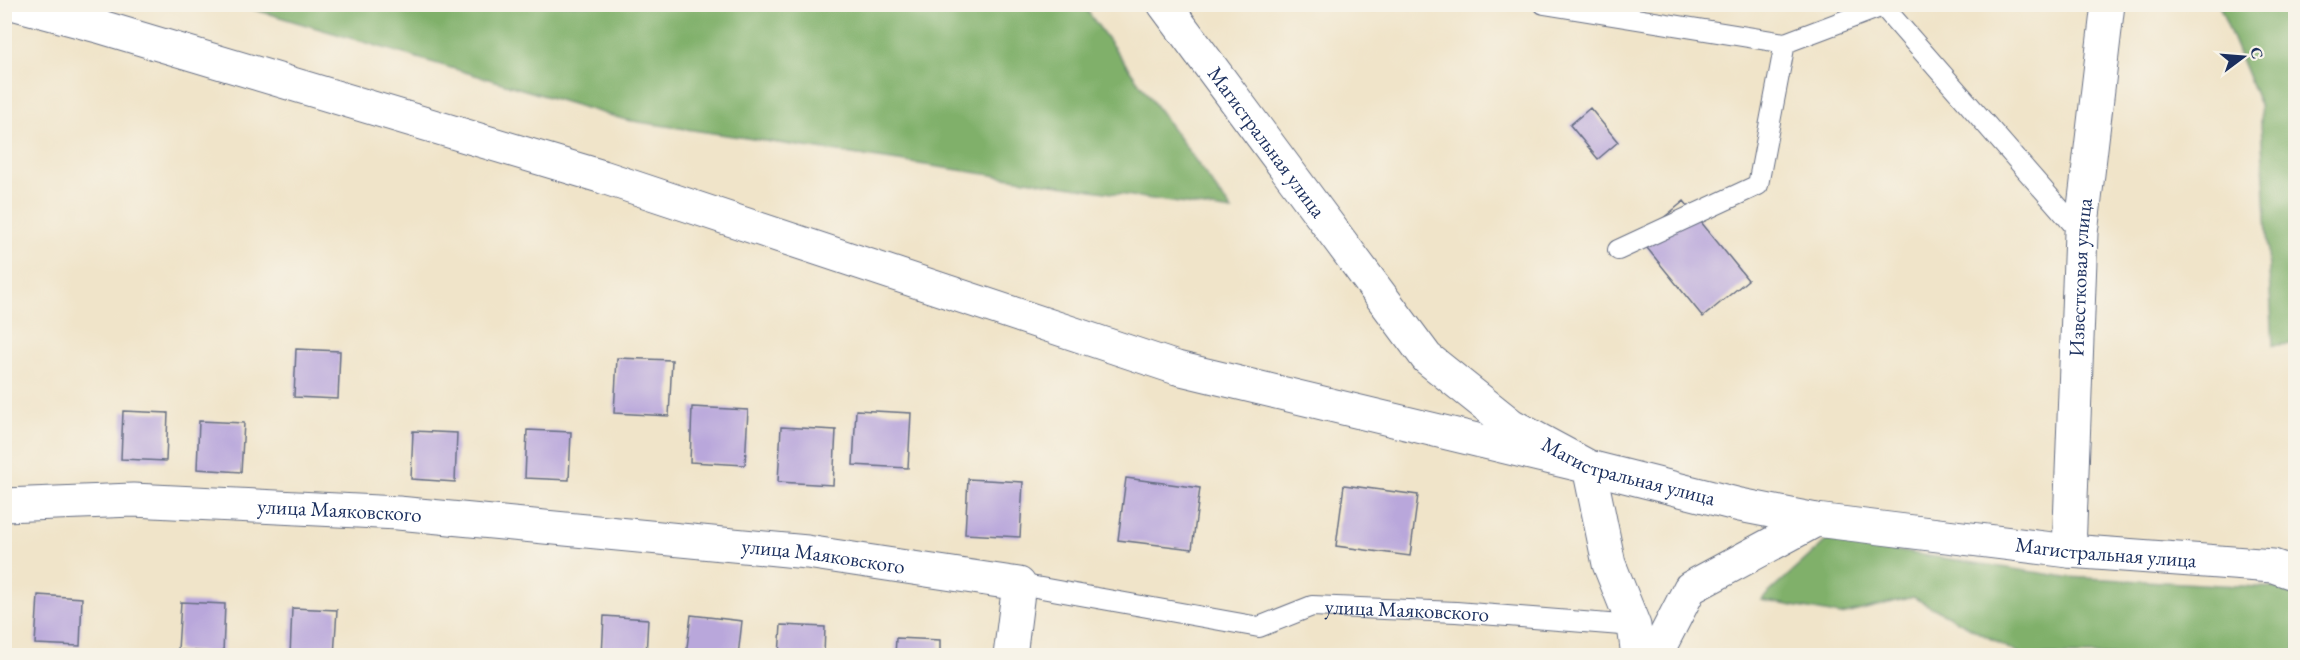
<svg xmlns="http://www.w3.org/2000/svg" width="2300" height="660" viewBox="0 0 2300 660" font-family="'EB Garamond',serif">
	<style>
		.forest { fill: #80b06b; stroke: #4e7064; stroke-width: 1.5 }
		.building { fill: #b9a7db }
		.lines { fill: none; stroke-linecap: round; stroke-linejoin: round }
		.service-casing { stroke: #666e83; stroke-width: 22 }
		.minor-casing { stroke: #666e83; stroke-width: 35 }
		.tertiary-casing { stroke: #666e83; stroke-width: 35 }
		.service { stroke: #fff; stroke-width: 20 }
		.minor { stroke: #fff; stroke-width: 33 }
		.tertiary { stroke: #fff; stroke-width: 33 }
		.labels { text-anchor: middle; stroke-width: 6; stroke-linejoin: round; paint-order: stroke }
		.street-label { font-size: 21px; fill: #1b2f5e; stroke: #f7f3e8 }
	</style>
	<rect width="100%" height="100%" fill="#f7f3e8"/>
	<filter id="ink" filterUnits="userSpaceOnUse"><feTurbulence type="fractalNoise" baseFrequency=".0167" numOctaves="2"/><feDisplacementMap in="SourceGraphic" scale="12" xChannelSelector="R" yChannelSelector="G"/><feConvolveMatrix kernelMatrix="1 2 1 2 8 2 1 2 1" color-interpolation-filters="sRGB"/></filter>
	<filter id="wash" filterUnits="userSpaceOnUse"><feTurbulence type="fractalNoise" baseFrequency=".008" numOctaves="4" result="noise"/><feDisplacementMap in="SourceGraphic" scale="24" xChannelSelector="R" yChannelSelector="G"/><feGaussianBlur stdDeviation="1.35" result="paint"/><feColorMatrix in="noise" values="0 0 0 0 0 0 0 0 0 0 0 0 0 0 0 0 0 1.4 0 .05"/><feComposite in="paint" operator="in"/></filter>
	<g filter="url(#wash)">
		<rect width="100%" height="100%" fill="#f0e4c9"/>
		<path class="forest" d="M239,5H1083L1232,211L626,120Z
			M2219,5H2295V344L2273,345L2260,105Z
			M1827,540L2066,577L2278,588L2295,594V655H2021L1913,597L1841,615L1761,600Z"/>
		<g id="blocks">
			<path class="building" d="M1590,108L1618,142L1598,159L1570,125Z
				M1684,201L1748,280L1703,317L1639,238Z
				M296,349L340,351L338,399L294,397Z
				M617,358L672,360L669,416L614,413Z
				M692,407L748,410L745,465L690,462Z
				M856,410L911,413L908,468L853,465Z
				M123,411L168,413L166,461L121,459Z
				M199,421L244,423L241,472L197,469Z
				M781,427L836,430L833,485L778,482Z
				M527,430L571,432L569,480L525,478Z
				M413,431L457,433L455,482L411,479Z
				M1126,478L1200,488L1192,549L1118,540Z
				M968,479L1023,482L1020,537L965,534Z
				M1344,485L1418,495L1410,556L1336,546Z
				M38,595L82,598L80,646L35,644Z
				M181,602L225,604L223,653L178,650Z
				M292,608L337,610L334,656H290Z
				M691,615L742,621L738,656H686Z
				M604,616L648,619L646,656H602Z
				M781,625L825,627L824,656H779Z
				M896,638L940,640V656H895Z"/>
		</g>
	</g>
	<g filter="url(#ink)">
		<use href="#blocks" fill-opacity="0" stroke="#666e83" stroke-width="1.5"/>
		<g class="lines">
			<g class="service-casing">
				<g id="service">
					<path d="M1544,4L1785,43L1883,6"/>
					<path d="M1881,4L2081,233"/>
					<path d="M1618,250L1758,185L1785,43"/>
					<path id="s1" d="M1019,584L1259,627L1312,606L1456,612L1634,626"/>
				</g>
			</g>
			<g class="minor-casing">
				<g id="minor">
					<path d="M16,4L98,26L603,177L1177,368L1589,467L1609,564L1634,626L1638,656"/>
					<path id="s2" d="M4,505L133,500L398,513L807,552L1019,584L1010,656"/>
					<path id="s3" d="M2069,551L2081,233L2108,4"/>
					<path d="M1655,656L1690,588L1816,520"/>
				</g>
			</g>
			<g class="tertiary-casing">
				<g id="tertiary">
					<path id="s4" d="M1164,4L1427,358L1511,425L1589,467L1740,505L1816,520L2069,551L2273,566L2296,574"/>
				</g>
			</g>
			<use href="#service" class="service"/>
			<use href="#minor" class="minor"/>
			<use href="#tertiary" class="tertiary"/>
		</g>
	</g>
	<g class="labels">
		<g class="street-label">
			<text dy="7" stroke="none"><textPath href="#s4" startOffset="172">Магистральная улица</textPath></text>
			<text dy="7" stroke="none"><textPath href="#s3" startOffset="274">Известковая улица</textPath></text>
			<text dy="7" stroke="none"><textPath href="#s4" startOffset="676">Магистральная улица</textPath></text>
			<text dy="7" stroke="none"><textPath href="#s2" startOffset="336">улица Маяковского</textPath></text>
			<text dy="7" stroke="none"><textPath href="#s4" startOffset="1162">Магистральная улица</textPath></text>
			<text dy="7" stroke="none"><textPath href="#s2" startOffset="822">улица Маяковского</textPath></text>
			<text dy="7" stroke="none"><textPath href="#s1" startOffset="396">улица Маяковского</textPath></text>
		</g>
	</g>
	<rect width="2300" height="660" fill="none" stroke="#f7f3e8" stroke-width="24"/>
	<g transform="translate(2243 57) rotate(74)" stroke="#f7f3e8" stroke-width="4.5" paint-order="stroke">
	<path d="M0-4.5L10 22L0 15L-10 22Z" fill="#1b2f5e"/>
	<text y="-9" font-size="16" font-weight="bold" text-anchor="middle" fill="#1b2f5e">С</text>
	</g>
</svg>
